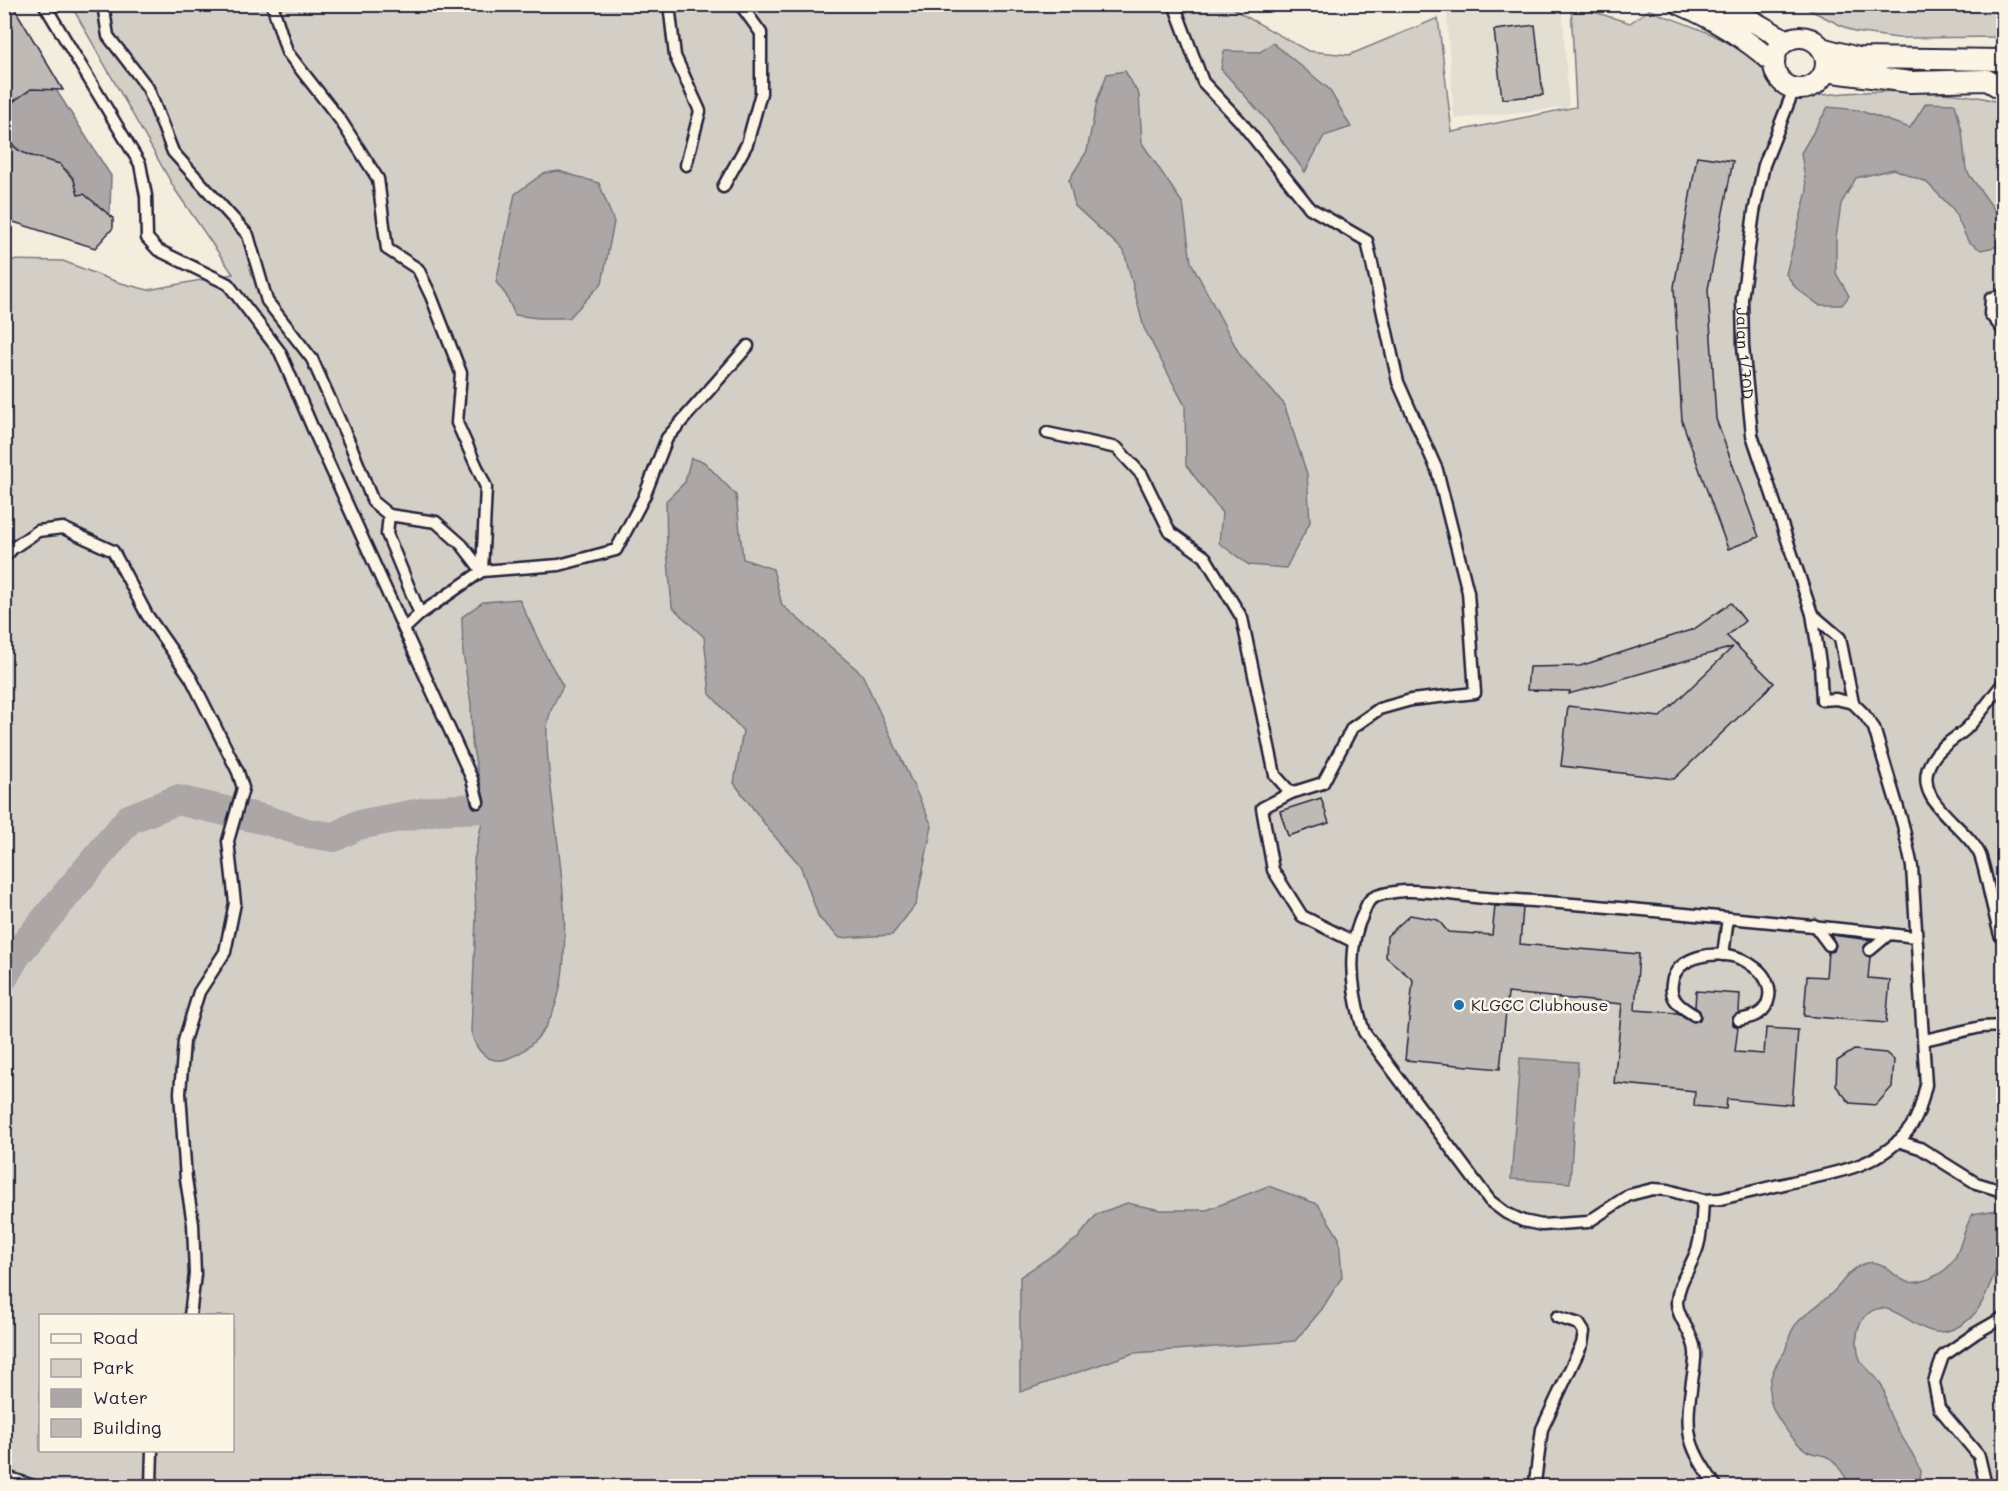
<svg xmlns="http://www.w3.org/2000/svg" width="2008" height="1491" viewBox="0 0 2008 1491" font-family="Mali,sans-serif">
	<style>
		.built { fill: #e3ded2 }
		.green { fill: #d4cfc6; stroke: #7b7880; stroke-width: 1.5; fill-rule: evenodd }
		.water { fill: #aca7a6; stroke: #75727b; stroke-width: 1.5 }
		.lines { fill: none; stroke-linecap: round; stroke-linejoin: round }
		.river { stroke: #aca7a6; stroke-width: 30 }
		.building { fill: #bfbab6; stroke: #22223b; stroke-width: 1.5 }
		.service-casing { stroke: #22223b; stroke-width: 15 }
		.minor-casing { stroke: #22223b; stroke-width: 24 }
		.service { stroke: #fcf5e5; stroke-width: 10 }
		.minor { stroke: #fcf5e5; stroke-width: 20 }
		.poi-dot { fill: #1f6fb2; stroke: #fcf5e5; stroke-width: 2 }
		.labels { text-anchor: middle; stroke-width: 5; stroke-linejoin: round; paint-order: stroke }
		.street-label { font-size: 16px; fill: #22223b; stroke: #fcf5e5 }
		.poi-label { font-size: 16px; fill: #22223b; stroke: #fcf5e5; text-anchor: start }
	</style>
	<rect width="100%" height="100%" fill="#f3edde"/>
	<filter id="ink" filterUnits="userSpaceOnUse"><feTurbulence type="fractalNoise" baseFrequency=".0167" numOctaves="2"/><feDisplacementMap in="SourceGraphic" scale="12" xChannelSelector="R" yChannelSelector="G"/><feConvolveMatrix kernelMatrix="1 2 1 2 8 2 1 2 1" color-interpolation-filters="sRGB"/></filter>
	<g filter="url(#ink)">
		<path class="built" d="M1556,4L1562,7L1569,107L1454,119L1446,5Z"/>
		<path class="green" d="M1231,4L1236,11L1308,51L1349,55L1438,18L1452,132L1576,107L1571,5L1630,23L1649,10C1685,24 1727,36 1756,62C1770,75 1778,92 1799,95C1814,97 1829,94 1845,93C1879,91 1977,89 2003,105V1486H5V260L63,261L117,282L148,290L233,274L176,191L71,5ZM40,1316H232V1450H40Z
			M1800,5H2003V37L1898,38L1854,32Z"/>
		<path class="water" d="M1273,43L1329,89L1351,127L1324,136L1305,172L1264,117L1221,69L1224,51L1260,52Z
			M1125,71L1139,95L1142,143L1183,204L1191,262L1240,355L1284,404L1307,474L1310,522L1286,568L1249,565L1219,543L1222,513L1186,465L1185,406L1144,328L1124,251L1075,206L1069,180L1087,151L1097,101L1107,74Z
			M53,85L111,176L110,212L100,217L96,213L95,203L84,195H76C79,148 15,172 7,131C6,125 5,118 7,112C10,102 19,98 24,90Z
			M1926,103L1955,104L1962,131L1966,170L2003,222V241L1999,246L1981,250L1968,241L1953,209L1926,182L1894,169L1856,178L1841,204L1836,238V273L1849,296L1842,305H1819L1796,288L1786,274L1807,191L1801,153L1828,107L1858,110L1910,128Z
			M559,171L599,183L614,222L602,283L569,318H538L515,315L506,295L496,282L515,194L544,173Z
			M691,458L704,462L736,495L743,559L773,569L782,605L862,674L932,826L916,904L892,935L840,938L819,918L800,865L770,831L734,783L743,731L710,694L704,637L672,607L667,549L666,501L685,482Z
			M519,599L546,656L563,686C556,699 548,713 547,728C543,809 609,1020 509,1058C488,1066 475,1050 471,1031L476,919L474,860L485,808L472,744L471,704L463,653L462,617L483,602Z
			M1520,1058L1578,1062L1570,1183L1511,1179Z
			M1268,1186L1318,1204L1339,1238L1342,1277L1322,1309L1295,1341L1134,1353L1020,1392V1277L1078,1238L1097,1214L1127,1203L1161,1210H1207Z
			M2003,1209V1261C1986,1280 1989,1308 1961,1325C1930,1344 1916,1320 1890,1310C1872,1303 1857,1321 1857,1337C1857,1369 1865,1362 1881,1384C1886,1391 1885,1401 1888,1410C1896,1432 1912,1449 1921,1471L1920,1479L1906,1486L1850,1484C1844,1476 1839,1465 1831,1459C1824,1454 1816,1455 1809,1452C1796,1446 1777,1419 1772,1406C1766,1392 1770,1375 1778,1362C1780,1358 1783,1355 1785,1351C1789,1340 1790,1330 1798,1322C1808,1311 1822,1303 1833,1292C1843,1282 1852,1266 1867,1263C1896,1258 1893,1299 1937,1275C1964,1261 1958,1236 1973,1214Z"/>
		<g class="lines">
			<path class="river" d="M4,976L16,955L129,819L177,800L266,820L307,833L334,837L358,825L437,810L485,808"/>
		</g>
		<path class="building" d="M4,4H12L63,90L31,89L4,108Z
			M1535,25L1543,95L1502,99L1494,30Z
			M4,137L18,150L28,155L60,164L74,180L78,195L84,194L113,218V228L95,248L4,219Z
			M1697,156L1733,161L1708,289L1716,419L1759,537L1728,549L1682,421L1674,287Z
			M1731,603L1745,621L1727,636L1774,683L1674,779L1561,766L1568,706L1660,717L1733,647L1569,694L1570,691L1527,690L1529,667L1580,666L1694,629Z
			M1321,798L1329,823L1288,836L1280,811Z
			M1495,906L1523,908L1520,944L1639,954L1635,1010L1677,1013L1694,1022L1700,1020L1701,1016L1700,1011L1695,1007L1696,991L1740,994L1739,1012L1732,1018L1733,1025L1738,1027L1735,1052L1764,1054L1766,1028L1798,1030L1792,1105L1727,1099L1726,1109L1694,1106L1695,1091L1614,1083L1622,1004L1508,993L1500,1069L1405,1060L1413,980L1386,957L1387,936L1410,915L1438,920L1448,932L1492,935Z
			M1831,935L1871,940L1865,945L1863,951L1865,955L1870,957L1868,978L1890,980L1886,1023L1804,1016L1807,976L1826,977L1828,952L1834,951L1836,945Z
			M1854,1050L1886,1053L1894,1060L1892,1087L1876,1105L1850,1103L1836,1086L1837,1061Z"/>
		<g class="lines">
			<g class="service-casing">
				<g id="service">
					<path d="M44,4L140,164L146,196L147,238L158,250L228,284L280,352L313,429L472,779L478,802"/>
					<path d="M103,4L108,36L148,88L173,152L248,235L267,301L312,359L351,446L373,502L389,515L387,534L420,614"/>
					<path d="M272,4L287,52L341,121L378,179L387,249L418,269L431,296L461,373L457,423L486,487L482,571"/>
					<path d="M669,4L675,56L700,111L686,165"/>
					<path d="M1174,4L1203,82L1240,121L1310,208L1367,241L1398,382L1437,470L1468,592L1475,693L1411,700L1379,709L1352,728L1323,783L1291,793L1262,808L1273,870L1302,916L1354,942"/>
					<path id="s1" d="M1794,89L1764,165L1754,212L1742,299L1743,346L1752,435L1812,614L1820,663L1822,700L1836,699L1853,703L1864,714L1874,728L1903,825L1912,867L1926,1085C1922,1099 1920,1115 1910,1128C1882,1166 1836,1173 1792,1182C1768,1188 1745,1193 1721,1199L1703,1200L1668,1190L1653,1189L1629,1195L1588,1222L1542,1225L1523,1221L1506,1213L1490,1201L1364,1032C1352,994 1345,949 1364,912C1365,909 1367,903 1370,900C1378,893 1395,892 1405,891C1437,890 1467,898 1499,899C1561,902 1623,908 1685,914C1762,921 1839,928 1915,937"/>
					<path d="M723,187L747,144L761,93V33L740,4"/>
					<path d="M2004,295L1991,298L1990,314L2004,331"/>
					<path d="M1047,433L1117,448L1142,475L1170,532L1205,557L1242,618L1275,775L1291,793"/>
					<path d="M389,515L436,522L462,545L482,571"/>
					<path d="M4,558L13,548L38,531L63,528L113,551L147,615L191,678L238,772L243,788L228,841L235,903L225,952L199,992L184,1041L180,1093L186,1179L193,1224L195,1274L190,1316"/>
					<path d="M1812,614L1840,638L1853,703"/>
					<path d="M404,629L420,614L482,571L559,565L616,550L644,497L667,438L748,346"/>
					<path d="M2004,682C1991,698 1980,715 1966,729C1955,739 1940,746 1932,760C1908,800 1966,824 1980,855C1983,863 1985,873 1987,881C1991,899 1995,917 2000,935L2004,941"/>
					<path d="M1814,925L1829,945"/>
					<path d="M1870,950L1889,934"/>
					<path d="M1723,955L1728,918"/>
					<path d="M1694,1015C1688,1011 1680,1007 1676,1001C1672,996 1671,989 1672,983C1676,955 1718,949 1741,959C1747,961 1752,966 1757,969C1765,975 1771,987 1769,997C1766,1015 1753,1017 1739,1020"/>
					<path d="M1924,1040L1981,1027L2004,1026"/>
					<path d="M1898,1141L1920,1148L1976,1183L1999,1190L2004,1198"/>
					<path d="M1703,1200C1702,1215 1702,1232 1698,1246C1693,1265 1678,1281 1677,1302C1676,1317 1694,1333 1695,1352C1696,1364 1692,1377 1691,1389C1684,1436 1690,1448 1716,1486"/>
					<path d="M4,1476L34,1486"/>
					<path d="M151,1486L152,1450"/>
					<path d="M1537,1486L1535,1482L1542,1429L1582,1344L1584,1332L1579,1324L1557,1317"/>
					<path d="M1986,1486L1979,1456L1939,1408L1934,1382L1943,1356L1976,1333L2004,1317"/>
				</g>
			</g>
			<g class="minor-casing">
				<path id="minor" d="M1680,4C1715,19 1745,38 1774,63
					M1717,4L1747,18L1787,41
					M1774 63a26 26 0 1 1 52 0a26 26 0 1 1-52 0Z
					M1821,48L1858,58L2004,60
					M1825,71L1910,82L1987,80L2004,90"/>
			</g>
			<use href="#service" class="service"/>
			<use href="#minor" class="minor"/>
		</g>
	</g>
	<circle class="poi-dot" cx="1459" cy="1005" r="6"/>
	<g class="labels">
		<g class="street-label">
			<text dy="6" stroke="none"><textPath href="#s1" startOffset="272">Jalan 1/70D</textPath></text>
		</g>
		<g class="poi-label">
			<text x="1471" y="1011">KLGCC Clubhouse</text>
		</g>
	</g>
	<rect width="2008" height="1491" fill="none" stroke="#fcf5e5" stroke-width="24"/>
	<rect x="12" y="12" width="1984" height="1467" fill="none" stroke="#22223b" stroke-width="2" filter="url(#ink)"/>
	<rect x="39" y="1314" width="195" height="138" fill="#fcf5e5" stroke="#a5a1a1" stroke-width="1.5"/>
	<rect x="51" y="1334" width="30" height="9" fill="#fcf5e5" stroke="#a5a1a1" stroke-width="1.5"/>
	<text x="93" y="1344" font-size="18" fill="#22223b">Road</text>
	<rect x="51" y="1359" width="30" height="18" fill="#d4cfc6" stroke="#a5a1a1" stroke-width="1.5"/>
	<text x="93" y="1374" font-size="18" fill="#22223b">Park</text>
	<rect x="51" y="1389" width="30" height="18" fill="#aca7a6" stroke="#a5a1a1" stroke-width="1.5"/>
	<text x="93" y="1404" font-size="18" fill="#22223b">Water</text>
	<rect x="51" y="1419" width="30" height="18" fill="#bfbab6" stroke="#a5a1a1" stroke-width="1.5"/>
	<text x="93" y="1434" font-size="18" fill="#22223b">Building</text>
</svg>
